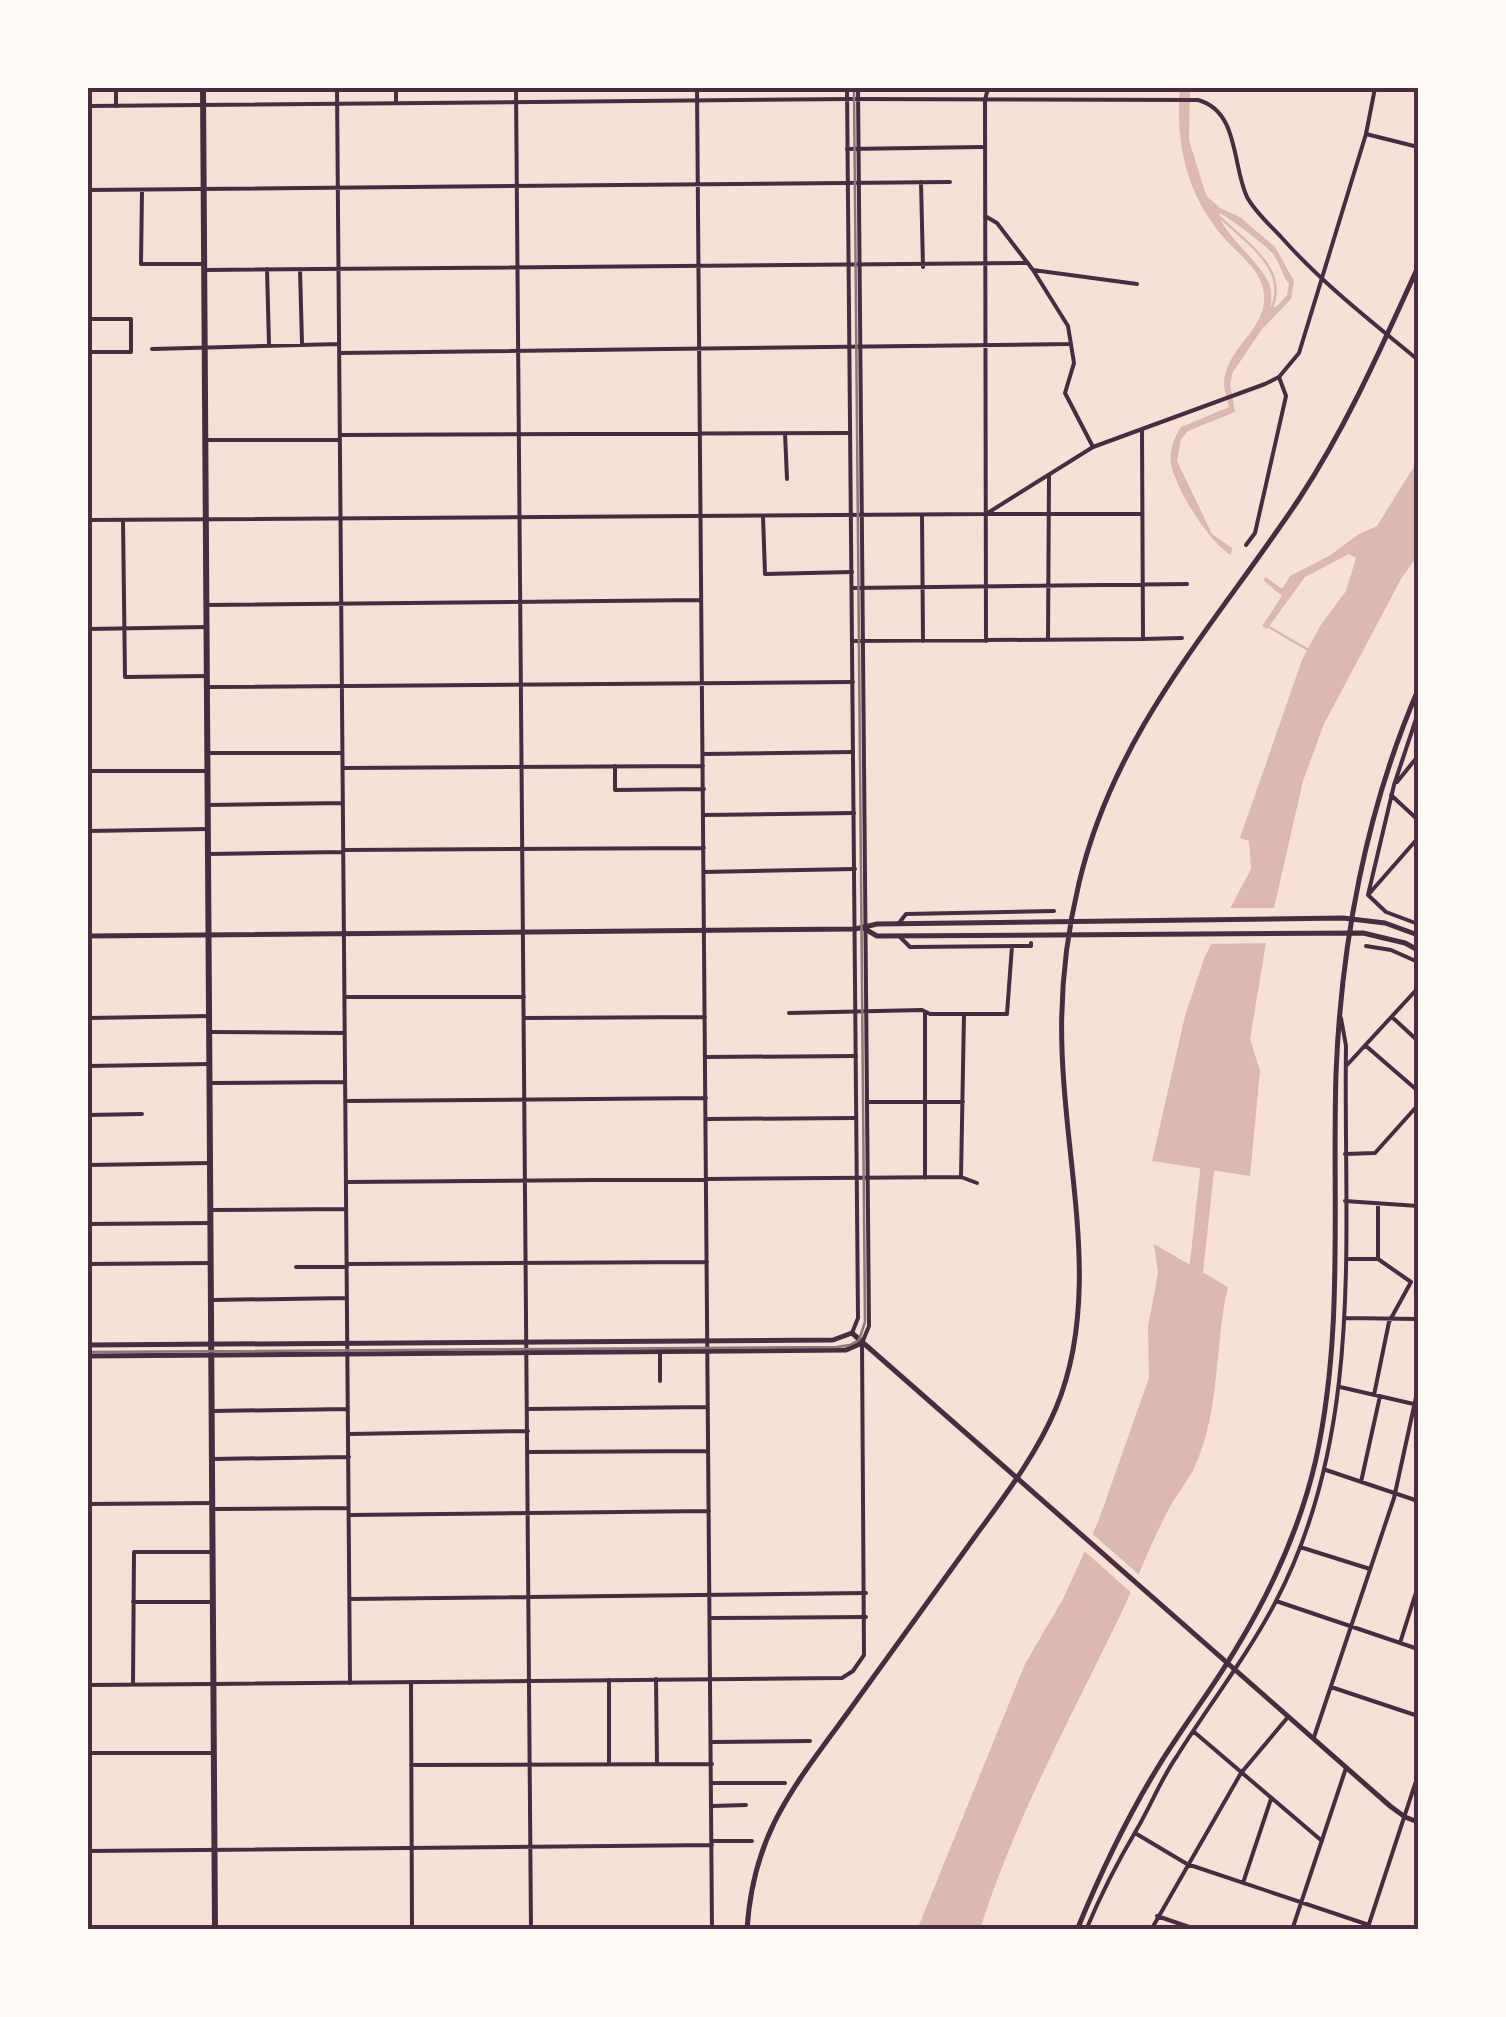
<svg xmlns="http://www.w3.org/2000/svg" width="1506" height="2017" viewBox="0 0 1506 2017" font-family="'PT Sans',sans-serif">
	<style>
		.water { fill: #dcb8b0; fill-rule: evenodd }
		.pier { fill: #f7e1d7 }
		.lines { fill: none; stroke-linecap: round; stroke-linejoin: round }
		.stream { stroke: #dcb8b0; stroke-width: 2.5 }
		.river { stroke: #dcb8b0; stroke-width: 14 }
		.minor { stroke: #4a2c40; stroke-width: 4 }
		.tertiary { stroke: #4a2c40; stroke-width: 4 }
		.secondary { stroke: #4a2c40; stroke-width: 5 }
		.primary { stroke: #4a2c40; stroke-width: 5 }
		.trunk { stroke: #4a2c40; stroke-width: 6 }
		.tram { stroke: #8f747c; stroke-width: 2.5 }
		.neatline { fill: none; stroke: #4a2c40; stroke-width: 4 }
	</style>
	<rect width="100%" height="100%" fill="#f7e1d7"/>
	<path class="water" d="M1180,88H1190L1189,140L1206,195L1220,208L1240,217L1275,247L1294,281L1291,299L1262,329L1233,372L1230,383L1235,412L1188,431L1181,439L1177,461L1212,534L1232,548L1231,555C1209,542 1176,490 1171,464C1169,451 1174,438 1181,427L1229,407C1228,400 1224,391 1224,384C1224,349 1268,329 1264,294C1262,271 1240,255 1225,239C1187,196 1175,144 1180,88ZM1219,213C1226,215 1268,247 1273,254C1280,263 1282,275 1289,284L1287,295L1276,307H1271C1271,300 1272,289 1269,283C1259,261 1220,231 1219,213Z
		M1418,460V555L1401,579L1324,724L1303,781L1266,943L1250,1039L1260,1071L1250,1176L1152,1161L1185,1016L1205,956L1251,869L1249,841L1240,838L1302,660L1320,626L1346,591L1356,558L1349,554L1305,577L1267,629L1262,626L1282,596L1263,580L1266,577L1282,589L1290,576L1329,556L1359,534L1377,526Z
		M1154,1244L1228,1287C1214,1346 1221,1409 1195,1466C1189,1480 1178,1492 1171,1505C1149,1545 1134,1589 1113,1630C1065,1728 1013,1825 980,1929L917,1930L1025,1664L1063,1599L1098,1522L1149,1378L1148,1327L1158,1273Z"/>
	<path class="pier" d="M1226,908H1279L1271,943L1207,944Z
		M1089,1531L1144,1579L1135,1596L1081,1548Z"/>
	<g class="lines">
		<path class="stream" d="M1216,213C1241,240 1291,267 1271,310
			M1269,627L1310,651"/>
		<path class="river" d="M1195,1281L1209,1153"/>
		<path class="minor" d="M116,88V106
			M337,88L350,1683
			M516,88L531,1930
			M697,88L712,1930
			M396,103V88
			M1366,134L1418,147
			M847,149L982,147
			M921,182L923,267
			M88,190L950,182
			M142,190L141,264H202
			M985,216L997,223L1033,270L1068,326L1074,363L1065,393L1093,447
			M267,269L269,345
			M300,269L302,344
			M204,270L1028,263
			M1033,270L1137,284
			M88,319H131V352H88
			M152,349L339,344
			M339,353L1069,344
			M785,433L787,479
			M340,435L850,433
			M205,440H340
			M986,514H1141
			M922,515L923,641
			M763,516L765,574L852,572
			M123,520L125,677L207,676
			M1246,545L1255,533L1286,396L1279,377
			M852,588L1187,584
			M206,605L701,600
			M88,629L206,627
			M1143,639L1182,638
			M1048,640L1049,475
			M853,641L1143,639L1142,430
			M986,641L985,100L988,88
			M208,687L853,682
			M208,753H342
			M703,754L853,752
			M615,766V790L704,789
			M343,768L703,766
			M88,771H208
			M1397,782L1418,756
			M1391,795L1418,820
			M208,805L343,803
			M704,815L854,813
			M88,831L208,829
			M1418,838L1368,895L1386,912L1418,924
			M343,850L704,848
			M208,854L343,852
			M704,872L855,869
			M1368,895L1394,785L1418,713
			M899,923L906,914L1054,911
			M899,936L910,947L1031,946V943
			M1366,946L1391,950L1418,962
			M345,997H524
			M789,1013L922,1010L930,1014H1007L1012,946
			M1392,1017L1418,1041
			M88,1018L210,1016
			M524,1018L705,1017
			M210,1032L345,1033
			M1366,1046L1418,1091
			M706,1057L856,1056
			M1347,1065L1418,988
			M88,1066L210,1064
			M210,1083L345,1082
			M345,1101L706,1098
			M867,1102H963
			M88,1115L142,1114
			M707,1119L856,1118
			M1345,1154L1375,1153L1418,1105
			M88,1165L210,1163
			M961,1177L964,1014
			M925,1178V1013
			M346,1182L961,1177L977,1183
			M1345,1201L1418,1206
			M1378,1203V1259
			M211,1210L346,1209
			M88,1224L211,1223
			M1346,1259H1378L1411,1282L1389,1322L1374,1395
			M88,1264L211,1263
			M347,1264L707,1262
			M296,1267H347
			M212,1300L347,1298
			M1345,1318L1418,1319
			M660,1352V1381
			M1340,1387L1418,1405
			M528,1409L708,1407
			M213,1411L348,1409
			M348,1434L528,1431
			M528,1452L708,1451
			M213,1459L349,1457
			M1326,1470L1418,1501
			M1361,1482L1380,1396
			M88,1504L213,1503
			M213,1509L348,1508
			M349,1515L709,1511
			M1300,1547L1370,1569
			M350,1599L866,1593
			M1276,1601L1418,1649
			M133,1602H213
			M711,1618L866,1617
			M1400,1643L1418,1586
			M656,1679L657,1763
			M609,1680V1764
			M411,1682L412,1930
			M133,1684L134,1552H212
			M88,1685L213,1684
			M1331,1687L1418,1716
			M1193,1731L1322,1841
			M1314,1737L1394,1498L1418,1388
			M712,1742L810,1741
			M88,1753H213
			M411,1765L712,1764
			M712,1783H785
			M712,1806L746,1805
			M1135,1833L1187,1864L1369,1925
			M712,1841H752
			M88,1851L712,1845
			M1243,1883L1271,1799
			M1157,1916L1198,1930
			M532,1928H712
			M1086,1930C1101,1894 1118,1861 1137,1829C1151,1805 1161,1779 1177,1756C1209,1705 1247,1656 1275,1603C1366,1430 1343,1234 1346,1046L1341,1018
			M1151,1930L1241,1773L1288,1717
			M1292,1930L1346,1768"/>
		<path class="tertiary" d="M847,88L858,1318L852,1333
			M88,106L851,99L1198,100C1239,111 1232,165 1247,197C1255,212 1270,225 1282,238C1323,284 1371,321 1418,360
			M88,520L986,514L1093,447L1265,384L1279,377L1299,353L1366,134L1375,88
			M214,1684L842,1678L853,1671L864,1655L862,1343L869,1326L858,88
			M1367,1930L1418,1775"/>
		<path class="secondary" d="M88,1345L833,1340L852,1333L1390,1806L1405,1817L1418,1822
			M88,1356L846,1350L862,1343"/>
		<path class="primary" d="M865,929L877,936L1363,933L1405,943L1418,950
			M88,936L855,929L877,924L1343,918L1385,923L1418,935
			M747,1930C753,1834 792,1789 846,1715C886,1659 926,1604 966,1549C999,1503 1034,1460 1056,1408C1103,1295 1065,1167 1062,1049C1060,993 1066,937 1079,883C1115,730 1215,625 1299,499C1347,426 1382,346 1418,267
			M1077,1930C1100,1874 1126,1819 1158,1767C1183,1726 1213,1688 1237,1647C1272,1589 1301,1525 1316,1459C1344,1331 1332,1203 1336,1074C1341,944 1366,810 1418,690"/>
		<path class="trunk" d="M203,88L215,1930"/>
		<path class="tram" d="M88,1352L836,1347L850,1345L859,1340L865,1322L854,88"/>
	</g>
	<rect width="1506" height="2017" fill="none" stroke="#fffaf5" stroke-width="180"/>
	<rect x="90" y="90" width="1326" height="1837" class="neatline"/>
</svg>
